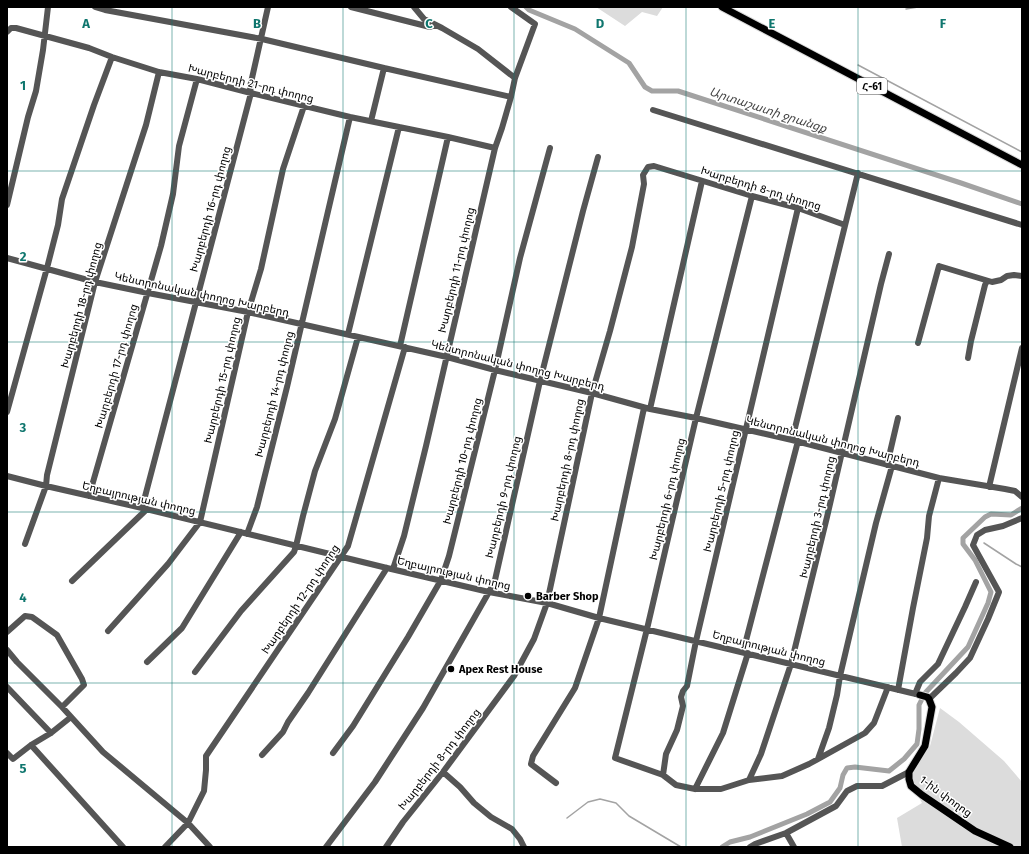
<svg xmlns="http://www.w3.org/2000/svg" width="1029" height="854" viewBox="0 0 1029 854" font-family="'Fira Sans','Noto Sans Armenian',sans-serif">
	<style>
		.green { fill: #dcdcdc }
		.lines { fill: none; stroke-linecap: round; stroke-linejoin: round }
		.stream { stroke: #a3a3a3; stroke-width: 1.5 }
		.canal { stroke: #a3a3a3; stroke-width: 5 }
		.major-casing { stroke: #dbdbdb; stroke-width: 9 }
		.minor { stroke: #555; stroke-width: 6 }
		.major { stroke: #000; stroke-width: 7 }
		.grid { fill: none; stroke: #0f766e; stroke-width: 1; stroke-opacity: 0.55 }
		.poi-dot { fill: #000; stroke: #fff; stroke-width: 1.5 }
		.labels { text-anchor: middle; stroke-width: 3; stroke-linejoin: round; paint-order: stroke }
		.shield { fill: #fff; stroke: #4c4c4c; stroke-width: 1 }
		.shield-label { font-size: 10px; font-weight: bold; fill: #000 }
		.street-label { font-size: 11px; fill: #000; stroke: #fff }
		.poi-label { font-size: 11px; font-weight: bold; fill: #000; stroke: #fff; text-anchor: start }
		.water-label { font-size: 12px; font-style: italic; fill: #444; stroke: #fff }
		.grid-label { font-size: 13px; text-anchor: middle; font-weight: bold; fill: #0f766e; stroke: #fff; stroke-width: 3; stroke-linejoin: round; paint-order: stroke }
	</style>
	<rect width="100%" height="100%" fill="#fff"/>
	<path class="green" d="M596,7H663L657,16L642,12L625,26Z
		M940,708L959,722L1004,761L1022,782V847H902L897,818L922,803L909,779L930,746Z"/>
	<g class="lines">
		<path class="stream" d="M906,9L918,7
			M858,65L1022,152
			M984,543L1016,564L1022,567
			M567,818L588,802L600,799L616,803L629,816L681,847"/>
		<path class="canal" d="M526,7L529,10L575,29L629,63L645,87L652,91H678L961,183L1022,204
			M722,847L730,842L750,837L807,814L830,802L840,788L843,775L847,768L855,767L889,771L904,759L917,744L919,729V705L925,693L968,647L988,603L991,592L975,560L963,544V538L985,517L991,514L1011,515L1022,508"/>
		<g class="major-casing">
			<path id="major" d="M722,7L1022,165
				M920,695L927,697L929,699L932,707L925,746L909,772V779L911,786L922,795L975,831L1010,847"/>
		</g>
		<path class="minor" d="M95,7L105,10L262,39L384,68L511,97
			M351,7L430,27L435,25
			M414,7L424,19L442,28L478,49L515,78
			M7,32L11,28H16L89,48L112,57L159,72L197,79L251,93L350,117L448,137L495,148
			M653,110L1022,225
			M371,121L384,68
			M752,196L696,418L647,629L615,758L663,775L676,785L695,789H721L749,780L782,776L809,764L865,733L874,723L888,687
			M7,205L28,117L36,91L43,50L48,7
			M7,258L95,282L148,293L248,312L447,357L495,370L592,393L650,409L696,418L792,440L939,478L1005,489L1015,491L1022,497
			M348,334L399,127
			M918,343L939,266L992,282L1001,280L1007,276L1014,275L1022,276
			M400,346L448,137
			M968,358L971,341L985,285L987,281
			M650,409L702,181
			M7,412L47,268L58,225L62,199L94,105L112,57
			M792,440L858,173
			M887,465L898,418
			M7,476L46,486L142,508L387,568L489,592L547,603L599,618L920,695
			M989,487L1022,348
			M89,496L161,246L173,194L179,146L197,79
			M142,508L251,93L250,87L268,7
			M247,534L257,507L287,387L350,117
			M25,544L46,486L47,475L95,282L146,125L159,72
			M393,569L404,536L426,446L495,148L502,128L511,97L515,78L535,24L511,7
			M72,581L147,509
			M108,631L168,564L200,522L248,312L261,269L283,169L304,106
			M7,632L25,616L32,617L57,635L82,679L84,685L62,707
			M7,650L17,662L62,707L103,752L188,823L210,847
			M743,652L798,441
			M147,662L182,628L241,532
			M195,672L241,611L294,552L296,546L303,516L315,471L335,419L358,337
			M7,687L51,733
			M898,690L913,608L927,538L929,516L939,478
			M915,694L920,682L938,664L965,607L976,582
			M929,699L956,673L970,658L988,619L999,592L973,545L977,535L985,530L1003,526L1022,518
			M31,745L123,847
			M7,753L13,759L31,745L51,733L71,717
			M333,753L353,726L408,637L441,580L449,556L495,370L520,258L550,148
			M262,755L283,732L288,722L308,693L387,568
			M818,759L829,728L837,695L840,676L876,523L892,466
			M443,772L460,787L474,803L491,817L512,829L520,839L524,847
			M663,775L666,754L677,730L683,706L681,697L683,691L687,686L696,641L798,208
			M749,780L761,754L791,664L827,517L881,284L889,254
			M556,783L531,764L533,756L575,688L599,618L644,408
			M695,789L723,733L748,653
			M786,833L794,847
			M165,847L188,823L204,791L206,770V756L348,546L405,347
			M326,847L375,782L423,708L489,592L495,580L540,381L583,211L598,157
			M386,847L403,822L443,772L514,676L534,639L547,603L592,393L610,331L632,247L644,184L643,175L648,167L654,166L752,196L798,208L845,225
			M750,847L755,844L786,833L836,806L847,791L857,786H882L909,772"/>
		<use href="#major" class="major"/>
	</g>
	<path class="grid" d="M172,7V847M343,7V847M514,7V847M686,7V847M858,7V847M7,171H1022M7,342H1022M7,512H1022M7,683H1022"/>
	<g class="poi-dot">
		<circle cx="528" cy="596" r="4"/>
		<circle cx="451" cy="669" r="4"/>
	</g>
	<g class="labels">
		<rect class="shield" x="857" y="78" width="30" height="16" rx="3"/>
		<g class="shield-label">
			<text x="872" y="90">Հ-61</text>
		</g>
		<g class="street-label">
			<text transform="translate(251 83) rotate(14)" y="4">Խարբերդի 21-րդ փողոց</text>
			<text transform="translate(761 188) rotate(17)" y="4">Խարբերդի 8-րդ փողոց</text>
			<text transform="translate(210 209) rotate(-75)" y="4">Խարբերդի 16-րդ փողոց</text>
			<text transform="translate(456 270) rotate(-77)" y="4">Խարբերդի 11-րդ փողոց</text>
			<text transform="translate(202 294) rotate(12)" y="4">Կենտրոնական փողոց Խարբերդ</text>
			<text transform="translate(81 305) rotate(-75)" y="4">Խարբերդի 18-րդ փողոց</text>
			<text transform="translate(518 365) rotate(14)" y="4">Կենտրոնական փողոց Խարբերդ</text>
			<text transform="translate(116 366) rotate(-74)" y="4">Խարբերդի 17-րդ փողոց</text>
			<text transform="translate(222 380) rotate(-77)" y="4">Խարբերդի 15-րդ փողոց</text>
			<text transform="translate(274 394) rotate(-76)" y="4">Խարբերդի 14-րդ փողոց</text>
			<text transform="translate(833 441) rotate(14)" y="4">Կենտրոնական փողոց Խարբերդ</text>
			<text transform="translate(567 460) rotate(-78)" y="4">Խարբերդի 8-րդ փողոց</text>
			<text transform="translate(462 461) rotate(-76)" y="4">Խարբերդի 10-րդ փողոց</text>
			<text transform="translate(721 491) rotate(-77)" y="4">Խարբերդի 5-րդ փողոց</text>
			<text transform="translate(503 497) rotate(-77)" y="4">Խարբերդի 9-րդ փողոց</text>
			<text transform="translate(139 498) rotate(13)" y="4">Եղբայրության փողոց</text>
			<text transform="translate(667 499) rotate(-77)" y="4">Խարբերդի 6-րդ փողոց</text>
			<text transform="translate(817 517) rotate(-77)" y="4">Խարբերդի 3-րդ փողոց</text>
			<text transform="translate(454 573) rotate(13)" y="4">Եղբայրության փողոց</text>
			<text transform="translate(300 599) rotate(-56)" y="4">Խարբերդի 12-րդ փողոց</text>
			<text transform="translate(769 648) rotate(14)" y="4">Եղբայրության փողոց</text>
			<text transform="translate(439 759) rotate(-52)" y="4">Խարբերդի 8-րդ փողոց</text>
			<text transform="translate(946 796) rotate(36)" y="4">1-ին փողոց</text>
		</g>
		<g class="poi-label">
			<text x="536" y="600">Barber Shop</text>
			<text x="459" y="673">Apex Rest House</text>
		</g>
		<g class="water-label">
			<text transform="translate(768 110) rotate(18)" y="4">Արտաշատի ջրանցք</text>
		</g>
	</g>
	<g class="grid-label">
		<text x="86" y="28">A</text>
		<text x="257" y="28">B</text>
		<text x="429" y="28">C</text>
		<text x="600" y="28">D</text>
		<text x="772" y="28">E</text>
		<text x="943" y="28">F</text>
		<text x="23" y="90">1</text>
		<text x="23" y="261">2</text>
		<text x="23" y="432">3</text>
		<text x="23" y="602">4</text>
		<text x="23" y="773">5</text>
	</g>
	<rect width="1029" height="854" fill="none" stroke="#000000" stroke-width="16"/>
</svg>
